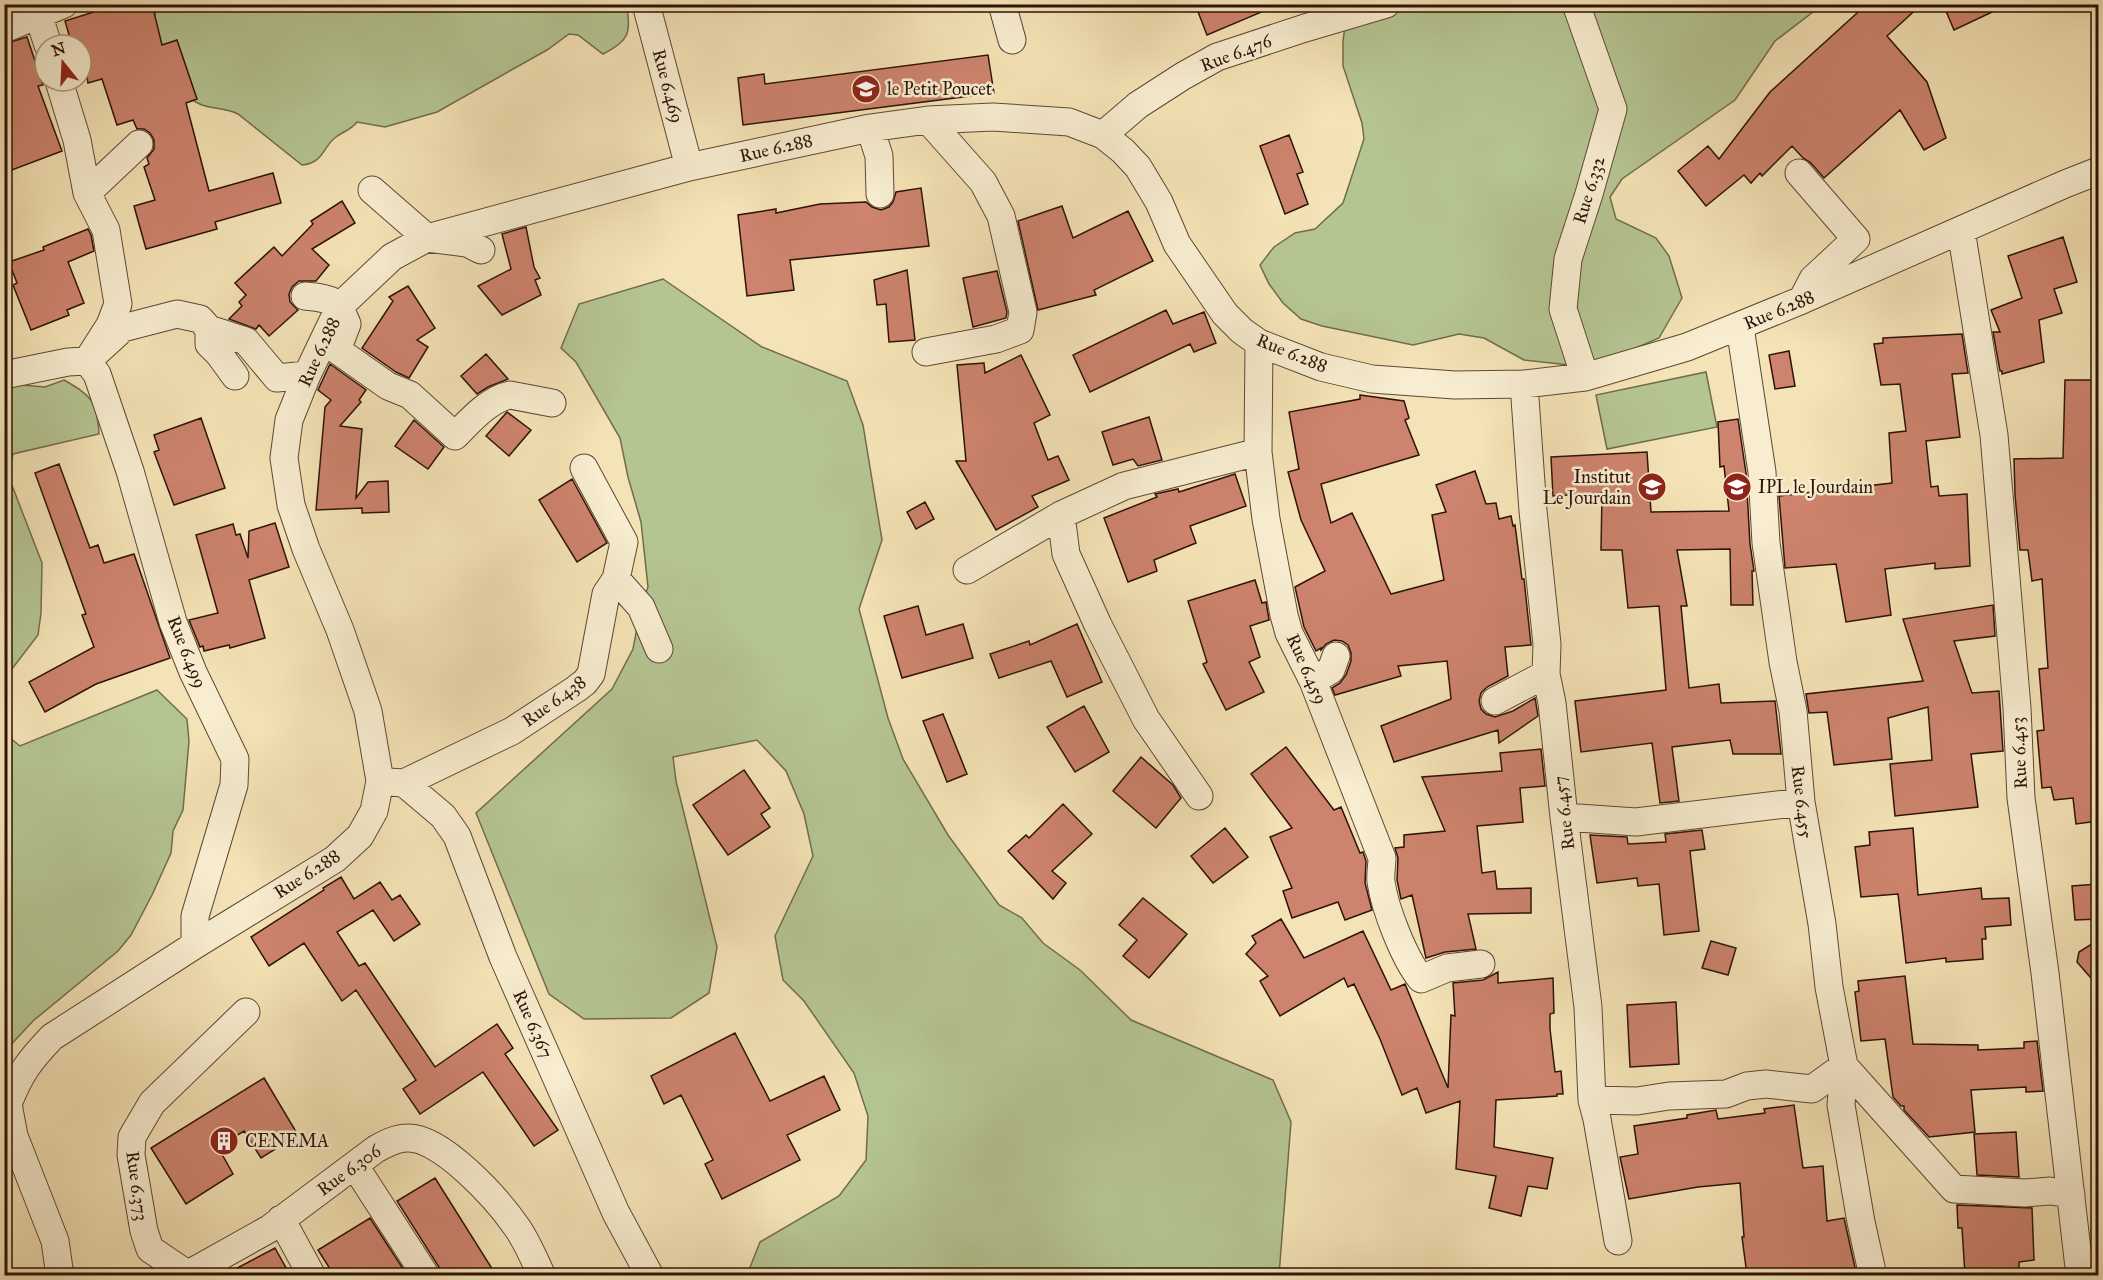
<svg xmlns="http://www.w3.org/2000/svg" width="2103" height="1280" viewBox="0 0 2103 1280" font-family="'IM FELL Great Primer',serif">
	<style>
		.green { fill: #b5c592; stroke: #716c4e; stroke-width: 1.5 }
		.building { fill: #cd836d; stroke: #2d1309; stroke-width: 1.5 }
		.lines { fill: none; stroke-linecap: round; stroke-linejoin: round }
		.minor-casing { stroke: #5f4734; stroke-width: 29 }
		.minor { stroke: #f8edd0; stroke-width: 27 }
		.labels { text-anchor: middle; stroke-width: 5; stroke-linejoin: round; paint-order: stroke }
		.street-label { font-size: 18px; fill: #2d1309; stroke: #f8edd0 }
		.poi-label { font-size: 18px; fill: #2d1309; stroke: #f8edd0; text-anchor: start }
	</style>
	<rect width="100%" height="100%" fill="#f4e3b6"/>
	<filter id="stains"><feTurbulence type="fractalNoise" baseFrequency=".00333" numOctaves="4"/><feColorMatrix values="0 0 0 0 .2 0 0 0 0 .09 0 0 0 0 .02 0 0 0 .5 -.17"/></filter>
	<radialGradient id="worn" r=".72"><stop offset=".6" stop-color="#630" stop-opacity="0"/><stop offset="1" stop-color="#630" stop-opacity=".3"/></radialGradient>
	<path class="green" d="M164,4H626C632,33 629,41 603,54L578,35L569,34L547,50L437,112L385,127L357,122C351,130 344,131 336,137C323,146 324,163 302,165L238,114C226,108 214,109 202,105C170,93 162,50 152,22L156,12Z
		M1348,5H1819L1813,12L1775,41L1735,100L1622,179L1610,197L1616,219L1656,238L1669,256L1682,298L1659,338L1615,357L1569,365L1524,360L1484,338L1459,334L1413,345L1322,326L1301,319L1283,303L1269,284L1260,265L1274,247L1295,233L1315,229L1343,203L1364,139L1362,123L1343,66V41Z
		M663,279L762,347L847,381L863,425L882,540L859,609L888,718L903,759L948,835L999,905L1022,918L1043,943L1080,970L1131,1020L1273,1080L1291,1122L1279,1275H747L760,1242L839,1196L866,1160L868,1116L854,1073L804,1001L783,980L775,936L813,856L804,814L786,771L757,740L673,757L676,781L717,947L709,993L671,1018L584,1019L549,994L476,813L612,689L633,649L641,607L648,587L641,522L628,477L620,438L576,362L561,348L579,304Z
		M1706,372L1717,427L1607,449L1596,395Z
		M64,380C92,396 97,401 99,434L13,454L8,475L42,563L41,613L38,635L5,678V388L22,385L45,387Z
		M157,690L187,719L189,741L183,810L173,831L171,853L152,895L131,935L118,951L33,1021L5,1051V734L20,746Z"/>
	<path class="building" d="M119,4H152L162,45L177,40L197,99L186,103L209,191L273,173L281,203L215,222L217,229L146,249L134,206L155,200L144,167L149,164L147,158L154,149V140L150,133L144,129H137L133,120L117,125L102,79L88,83L84,60L81,61V45H72L65,21Z
		M1195,4H1278V5L1207,35Z
		M1867,4H1922L1887,36L1927,82L1946,138L1924,150L1900,110L1824,178L1811,163L1803,158L1792,146L1762,176L1760,173L1751,183L1744,175L1706,206L1678,171L1708,146L1719,159L1770,92Z
		M1943,4H2009L1954,30Z
		M27,37L43,85L38,86L62,151L4,173V44Z
		M988,55L994,93L743,125L738,78L764,74L765,84Z
		M1289,135L1303,172L1297,174L1308,204L1285,214L1260,146Z
		M921,188L929,246L790,260L794,290L747,296L738,215L776,209V213L820,204L866,202L872,207L881,210L889,207L893,202L896,192Z
		M342,201L355,223L312,249L329,265L316,281H299L292,287L289,294L290,302L298,310L269,336L259,325L256,329L229,319L242,306L239,302L246,295L235,283L274,247L282,256L313,224L311,221Z
		M1062,206L1073,238L1128,211L1153,261L1094,290L1096,295L1038,310L1018,221Z
		M526,227L534,267L540,278L535,280L541,295L502,315L478,286L511,269L502,234Z
		M88,229L91,235L94,251L68,262L84,303L67,310L69,315L31,330L13,285L17,283L9,262L44,250L43,247Z
		M2063,237L2077,282L2054,289L2062,313L2039,320L2044,362L2002,374V371H2000L1993,332H2000L1991,310L2022,298L2008,256Z
		M907,270L915,340L889,342L886,304L877,305L874,280Z
		M997,271L1007,312L1006,318L973,327L963,278Z
		M408,286L435,328L417,340L428,347L409,378L396,372L362,348L393,301L389,297Z
		M1166,310L1173,324L1204,312L1216,343L1194,352L1190,344L1090,392L1073,355Z
		M1962,334L1968,373L1952,374L1960,437L1926,441L1931,487L1938,486L1939,496L1967,494L1970,566L1935,569V563L1885,569L1891,615L1846,622L1836,564L1785,568L1779,496L1892,483L1889,433L1906,431L1900,384L1881,385L1874,344L1883,343V338Z
		M1789,351L1795,386L1775,389L1769,355Z
		M486,354L508,379L488,387L477,394L461,376Z
		M1021,355L1050,415L1034,423L1048,460L1058,456L1069,480L1032,496L1038,507L996,530L956,461H966L957,365L984,363L985,373Z
		M330,364L366,390L359,400L361,402L340,426L362,429L356,498L368,482L388,481L389,512L362,513V508L316,510L325,407L331,400L318,390Z
		M2065,380H2098V663L2092,664L2097,715L2094,716L2098,754V821L2076,824L2073,798L2054,800L2051,787L2042,788L2037,731L2044,730L2039,669L2048,668L2042,579L2032,581L2028,550H2020L2015,495L2014,459L2063,458Z
		M1360,395L1404,401L1409,418L1405,420L1419,455L1321,484L1331,523L1352,513L1391,594L1444,580L1432,515L1446,512L1436,485L1475,471L1486,504L1496,503L1499,519L1511,516L1513,526L1515,525L1522,579H1524L1531,645L1505,647L1508,676L1487,687L1481,693L1479,701L1481,709L1486,714L1495,717L1513,711L1535,698L1538,716L1499,743L1498,730L1394,762L1381,726L1451,699L1447,661L1398,666L1401,676L1335,695L1332,688L1340,683L1346,675L1351,661V653L1348,645L1342,641L1334,640L1326,644L1321,650V648L1316,651L1304,627L1295,587L1325,571L1301,520L1288,472L1299,469L1289,412L1360,399Z
		M507,412L531,430L509,456L486,436Z
		M1149,417L1162,460L1138,466L1133,459L1113,465L1102,432Z
		M201,418L225,488L174,505L154,452L159,450L154,435Z
		M1738,419L1746,473L1750,544L1754,571H1752L1753,605H1731L1730,549L1677,550L1687,606H1681L1689,688L1719,684L1721,703L1775,701L1781,754H1733L1730,740L1672,747L1679,801L1660,803L1652,743L1581,752L1575,701L1666,690L1659,606L1628,608L1622,550H1601L1602,493L1553,496L1551,457L1647,452L1651,512L1729,511L1724,466L1720,467L1718,422Z
		M414,420L444,447L428,469L395,446Z
		M59,464L90,548L98,545L104,563L134,554L170,658L96,684L45,712L29,682L94,647L82,615L86,614L35,473Z
		M1235,474L1246,506L1190,526L1196,543L1154,560L1157,571L1128,582L1104,518L1157,497L1155,494L1178,489L1179,492Z
		M572,479L607,543L577,562L539,500Z
		M925,502L934,519L916,529L907,512Z
		M275,523L289,567L249,580L265,638L230,648L229,645L204,651L203,646L200,647L189,620L218,613L196,535L233,524L236,535L240,534L248,558L249,531Z
		M1255,580L1262,603L1266,602L1269,620L1250,626L1260,657L1249,662L1264,692L1226,710L1203,664L1207,662L1188,601Z
		M1993,605L1995,636L1954,641L1972,693L1999,691L2003,751L1971,754L1978,807L1895,816L1890,764L1932,760L1928,707L1888,718L1892,759L1834,765L1827,712L1809,713L1806,694L1923,681L1903,619Z
		M918,606L926,635L963,624L973,658L902,678L884,616Z
		M1077,624L1102,682L1067,697L1051,661L999,678L990,654L1029,641L1030,645Z
		M1084,706L1109,752L1075,772L1047,727Z
		M943,714L967,774L947,782L923,721Z
		M1286,747L1334,810L1341,807L1360,853L1363,852L1366,861L1365,883L1372,910L1345,920L1338,902L1292,918L1283,891L1292,888L1270,837L1292,828L1251,774Z
		M1541,749L1545,786L1520,788L1523,822L1477,826L1482,873L1495,871L1497,889L1531,888V913L1468,914L1476,949L1445,952L1426,958L1412,895L1401,899L1397,880L1398,858L1395,848L1404,847V835L1445,831L1422,777L1502,771L1500,753Z
		M1141,757L1173,785L1181,798L1156,828L1113,791Z
		M744,770L770,808L761,814L770,827L728,855L693,805Z
		M1063,804L1092,834L1052,871L1066,883L1053,899L1008,851L1026,835L1029,838Z
		M1225,828L1248,857L1213,883L1191,856Z
		M1913,828L1918,895L1981,888L1982,899L2009,898L2011,925L1985,927L1986,939H1982L1983,959L1946,962V958L1906,963L1898,894L1861,897L1855,847L1870,845L1869,832Z
		M1702,830L1705,849L1690,851L1699,931L1664,935L1659,884L1638,886L1637,878L1597,883L1590,835L1627,837L1628,844L1666,842L1665,834Z
		M341,877L354,899L380,882L392,900L400,895L420,924L394,941L373,910L337,932L359,966L365,963L435,1067L497,1024L513,1048L505,1054L558,1130L534,1146L483,1072L420,1114L403,1089L416,1080L356,990L342,1001L304,943L269,966L251,937L324,890L323,888Z
		M2098,884V919L2075,920L2072,886Z
		M1143,898L1187,934L1149,978L1123,956L1137,940L1119,925Z
		M1281,919L1304,958L1363,931L1391,990L1405,984L1448,1088L1451,1015L1455,1016L1453,983L1483,980L1498,972V983L1553,978L1554,1013L1550,1014V1029L1555,1072L1561,1071L1563,1094H1557V1096L1496,1100L1494,1147L1553,1158L1547,1189L1528,1186L1521,1216L1489,1208L1496,1176L1456,1169L1460,1101L1426,1113L1417,1088L1402,1095L1380,1039L1354,984L1348,987L1344,978L1280,1016L1260,981L1268,976L1246,954L1256,943L1252,936Z
		M2098,940V986L2077,962L2079,952Z
		M1711,941L1736,948L1728,975L1702,968Z
		M1905,976L1913,1044L1978,1045V1050L2024,1048V1042L2037,1041L2043,1091L2026,1092V1087L1971,1090L1975,1132L1929,1137L1904,1110V1106H1901L1893,1097L1885,1039L1861,1041L1855,992L1859,991L1858,981Z
		M1676,1002L1679,1064L1630,1067L1627,1005Z
		M735,1033L770,1101L824,1076L840,1110L787,1135L800,1160L722,1199L705,1164L713,1160L681,1095L664,1104L651,1076Z
		M264,1078L298,1135L261,1158L244,1131L218,1147L233,1174L186,1204L151,1148Z
		M1794,1105L1803,1168L1823,1166L1827,1221L1844,1218L1856,1272L1836,1275H1747L1742,1237H1744L1740,1183L1698,1187L1629,1199L1620,1157L1638,1154L1634,1126L1687,1118V1115L1716,1110L1718,1119L1765,1113L1764,1109Z
		M2016,1132L2019,1177L1977,1175L1974,1134Z
		M435,1178L496,1275H442L439,1267L397,1201Z
		M1957,1205L2032,1208L2034,1260L2019,1262V1275H1965L1962,1228H1958Z
		M370,1218L407,1275H334L318,1250Z
		M275,1248L290,1275H224Z"/>
	<g class="lines">
		<g class="minor-casing">
			<path id="minor" d="M41,4L38,14L48,45
				M646,4L689,167
				M1002,4L1012,40
				M1576,4L1613,109L1589,194L1568,259L1563,309L1585,377
				M4,29L64,4
				M59,81L77,140L87,193L106,230L118,304L110,325L87,361L97,374L130,471L173,622L193,672L235,759L234,785L195,916V945
				M870,128L879,156L880,194
				M1103,135L1138,105L1183,76L1217,57L1305,28L1386,4
				M1799,173L1856,239L1813,279L1802,300
				M372,190L427,238L467,243L481,250
				M87,193L139,144
				M1961,230L1994,435L2017,708L2021,798L2045,973L2080,1276
				M305,296C331,299 337,298 347,324L337,350L388,386L410,395L455,436C470,421 489,399 510,395L552,403
				M1740,327L1762,472L1766,543L1783,662L1793,711L1801,802L1822,924L1829,987L1844,1066L1841,1105L1861,1222L1873,1276
				M209,329V344L219,354L235,376
				M1259,343L1258,452L1266,519L1284,615L1289,633L1313,681L1382,858C1382,866 1380,874 1381,882C1385,909 1404,958 1421,979L1447,968L1481,964
				M926,352L996,339L1020,330L1023,312L1001,216L983,182L928,120
				M4,375L68,362L87,361L123,328L177,314L200,319L209,329L246,341L277,378L307,375
				M1524,384L1533,511L1547,644L1546,674L1552,703L1564,817L1588,1007L1592,1100L1597,1119L1618,1241
				M1061,515L1066,554L1098,625L1146,719L1199,796
				M967,570L1061,515L1124,486L1258,452
				M616,579L641,607L659,649
				M1313,681L1331,670L1336,656
				M1495,701L1546,674
				M388,782L404,783L512,731L576,689L585,682L591,674L606,594L616,579L624,542L584,468
				M404,783L443,816L457,836L503,957L616,1213L650,1276
				M1564,817L1636,822L1801,802
				M4,1100L8,1104L14,1136L55,1241L60,1276
				M1592,1100L1637,1101L1669,1096L1726,1094L1747,1086L1766,1084L1812,1089L1844,1066L1954,1189L2025,1193L2050,1191L2071,1194
				M8,1104C20,1073 29,1061 52,1037L195,945L335,859L360,836L374,811L380,781L368,711L340,630L306,549L291,505L284,458L289,420L307,375L340,306L392,257L427,238L689,167L870,128L928,120L993,117L1069,122L1103,135L1123,151L1138,167L1159,202L1177,244L1225,314L1242,331L1259,343L1321,367L1372,379L1455,385L1524,384L1585,377L1687,347L1802,300L2065,184L2098,171
				M355,1166L426,1276
				M281,1219L312,1276
				M185,1276L269,1229L376,1149C385,1144 396,1138 407,1138C441,1136 498,1200 516,1226C527,1241 534,1259 542,1276
				M190,1276L150,1249L144,1231L131,1155L132,1137L152,1103L246,1012"/>
		</g>
		<use href="#minor" class="minor"/>
	</g>
	<defs>
		<g id="school-disc" transform="scale(1.5)"><circle r="9.5" fill="#8f2418" stroke="#f8edd0"/><path d="M0-5L7-2L0 1L-7-2ZM-4 1L0 2.5L4 1V4Q0 6-4 4Z" fill="#fff"/></g>
		<g id="building-disc" transform="scale(1.5)"><circle r="9.5" fill="#8f2418" stroke="#f8edd0"/><path d="M-4-6H4V6H1V3H-1V6H-4ZM-2.5-4.3h1.7v1.8h-1.7ZM.8-4.3h1.7v1.8H.8ZM-2.5-1h1.7V.8h-1.7ZM.8-1h1.7V.8H.8Z" fill="#fff"/></g>
	</defs>
	<g fill-rule="evenodd">
		<use href="#school-disc" x="866" y="89"/>
		<use href="#school-disc" x="1652" y="487"/>
		<use href="#school-disc" x="1737" y="487"/>
		<use href="#building-disc" x="224" y="1141"/>
	</g>
	<g class="labels">
		<g class="street-label">
			<text transform="translate(1236 53) rotate(-21)" y="6">Rue 6.476</text>
			<text transform="translate(668 86) rotate(75)" y="6">Rue 6.469</text>
			<text transform="translate(776 148) rotate(-13)" y="6">Rue 6.288</text>
			<text transform="translate(1589 190) rotate(-73)" y="6">Rue 6.332</text>
			<text transform="translate(1779 310) rotate(-23)" y="6">Rue 6.288</text>
			<text transform="translate(319 352) rotate(-65)" y="6">Rue 6.288</text>
			<text transform="translate(1292 353) rotate(22)" y="6">Rue 6.288</text>
			<text transform="translate(187 652) rotate(68)" y="6">Rue 6.499</text>
			<text transform="translate(1307 669) rotate(66)" y="6">Rue 6.459</text>
			<text transform="translate(554 701) rotate(-36)" y="6">Rue 6.438</text>
			<text transform="translate(2019 753) rotate(-93)" y="6">Rue 6.453</text>
			<text transform="translate(1802 802) rotate(83)" y="6">Rue 6.455</text>
			<text transform="translate(1564 813) rotate(-97)" y="6">Rue 6.457</text>
			<text transform="translate(307 874) rotate(-33)" y="6">Rue 6.288</text>
			<text transform="translate(533 1024) rotate(66)" y="6">Rue 6.367</text>
			<text transform="translate(349 1170) rotate(-36)" y="6">Rue 6.306</text>
			<text transform="translate(137 1186) rotate(82)" y="6">Rue 6.373</text>
		</g>
		<g class="poi-label">
			<text x="887" y="95">le Petit Poucet</text>
			<text x="1631" y="483" text-anchor="end">Institut<tspan x="1631" dy="21">Le Jourdain</tspan></text>
			<text x="1758" y="493">IPL le Jourdain</text>
			<text x="245" y="1147">CENEMA</text>
		</g>
	</g>
	<rect width="2103" height="1280" fill="none" stroke="#f4e3b6" stroke-width="24"/>
	<rect x="6" y="6" width="2091" height="1268" fill="none" stroke="#2d1309" stroke-width="3"/>
	<rect x="12" y="12" width="2079" height="1256" fill="none" stroke="#2d1309" stroke-width="1.5"/>
	<g transform="translate(63 63) rotate(342)"><circle r="28" fill="#f8edd0" stroke="#a79680" stroke-width="1.5"/>
	<path d="M0-4.5L10 22L0 15L-10 22Z" fill="#8f2418"/>
	<text y="-9" font-size="16" font-weight="bold" text-anchor="middle" fill="#2d1309">N</text>
	</g>
	<rect width="100%" height="100%" filter="url(#stains)"/>
	<rect width="100%" height="100%" fill="url(#worn)"/>
</svg>
